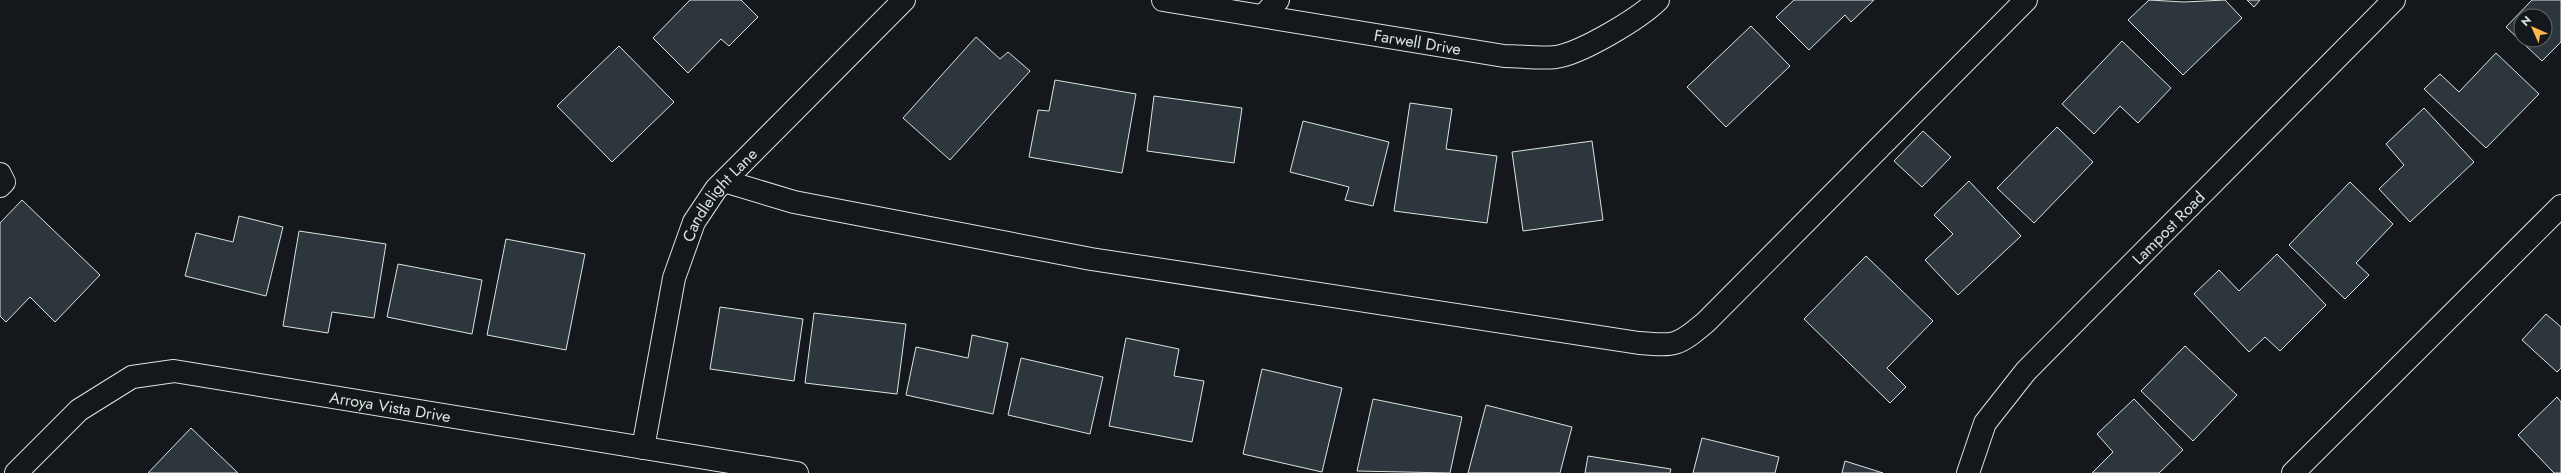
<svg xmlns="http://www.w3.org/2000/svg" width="2561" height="473" viewBox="0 0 2561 473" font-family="Jost,sans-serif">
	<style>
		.building { fill: #2c363c; stroke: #d8e6dc; fill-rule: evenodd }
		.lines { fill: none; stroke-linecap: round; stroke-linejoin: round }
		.minor-casing { stroke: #d8e6dc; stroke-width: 24 }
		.minor { stroke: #14181c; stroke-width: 22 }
		.labels { text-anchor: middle; stroke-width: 3; stroke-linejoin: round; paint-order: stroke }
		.street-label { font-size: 16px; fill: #d8e6dc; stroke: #14181c }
	</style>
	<rect width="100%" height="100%" fill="#14181c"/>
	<path class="building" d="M690,0H741L758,17L729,46L721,39L688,73L653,38Z
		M1794,0H1874L1851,22L1845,15L1809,50L1776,17Z
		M2149,0L2184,2L2225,0L2242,18L2183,75L2128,20Z
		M2247,0H2260L2254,7Z
		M2532,0H2561V42L2542,61L2506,27ZM2521,16H2545V40H2521Z
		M1751,26L1790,66L1726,127L1687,87Z
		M976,37L1000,59L1008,52L1030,71L950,160L903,118Z
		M2122,41L2171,88L2138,123L2120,106L2094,134L2062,104Z
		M619,46L674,102L612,162L557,106Z
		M2496,53L2539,94L2486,148L2424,89L2440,74L2459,92Z
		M1055,80L1136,94L1122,173L1029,157L1038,110L1049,111Z
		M1154,96L1242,108L1234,163L1147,151Z
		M1410,103L1452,109L1446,149L1497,156L1487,223L1394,211Z
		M2424,108L2474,162L2410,222L2379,189L2404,165L2386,144Z
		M1303,121L1389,142L1373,206L1345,200L1349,187L1290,172Z
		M2057,127L2093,162L2034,223L1997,188Z
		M1923,131L1951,157L1922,187L1894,161Z
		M1592,141L1603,220L1523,231L1512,152Z
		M1969,181L2021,236L1958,295L1925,260L1953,234L1934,215Z
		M2350,182L2393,224L2356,263L2369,275L2345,299L2289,245Z
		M22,200L100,275L55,322L30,297L6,322L0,316V223Z
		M239,216L283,227L266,296L185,276L196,233L233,242Z
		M299,231L386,244L374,318L332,312L328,333L283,326Z
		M506,239L585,254L566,350L487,335Z
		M2277,254L2326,305L2280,351L2265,337L2249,352L2194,294L2219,270L2239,291Z
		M1866,256L1933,321L1887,368L1906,387L1890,403L1804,319Z
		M398,264L482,280L472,334L387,317Z
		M720,307L803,319L794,381L710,369Z
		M814,313L906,324L897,394L805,383Z
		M2546,314L2561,327V368L2557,372L2522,340Z
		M972,335L1008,343L993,414L906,395L916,347L968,358Z
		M1126,338L1179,349L1174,376L1204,381L1192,442L1109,426Z
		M2185,346L2237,395L2193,441L2141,391Z
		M1021,358L1103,377L1090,434L1008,415Z
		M1262,369L1342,388L1322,472L1243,454Z
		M2557,397L2561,402V473H2554L2518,435Z
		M1373,399L1462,417L1450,473L1357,471Z
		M2134,399L2183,450L2159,473H2092L2113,452L2097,434Z
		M1486,405L1572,427L1560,473H1468Z
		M191,428L238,473H148Z
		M1702,438L1779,457L1775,473H1693Z
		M1588,456L1671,469L1670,473H1585Z
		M1845,461L1883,473H1842Z"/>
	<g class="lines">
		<g class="minor-casing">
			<g id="minor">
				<path id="s1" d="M1163,0L1504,56C1521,56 1539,59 1556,57C1582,53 1640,18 1658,0"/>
				<path d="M1263,16L1278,0"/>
				<path d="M0,174L4,182L0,186"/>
				<path d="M724,181L794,202L1091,259L1639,343C1677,346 1677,346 1706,322L2026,0"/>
				<path id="s2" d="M643,448L674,278L694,222L716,189L904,0"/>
				<path id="s3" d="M16,473L79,410L132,377L174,371L797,473"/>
				<path id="s4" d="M1968,473L1985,423L2026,371L2394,0"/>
				<path d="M2293,473L2561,206"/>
			</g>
		</g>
		<use href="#minor" class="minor"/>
	</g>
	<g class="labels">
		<g class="street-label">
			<text dy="6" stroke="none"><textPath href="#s1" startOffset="258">Farwell Drive</textPath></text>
			<text dy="6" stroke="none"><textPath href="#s2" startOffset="269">Candlelight Lane</textPath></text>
			<text dy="6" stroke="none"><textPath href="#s4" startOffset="321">Lampost Road</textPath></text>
			<text dy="6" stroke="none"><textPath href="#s3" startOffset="413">Arroya Vista Drive</textPath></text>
		</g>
	</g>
	<g transform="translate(2533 28) rotate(315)"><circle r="19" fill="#14181c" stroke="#626a69"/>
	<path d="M0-3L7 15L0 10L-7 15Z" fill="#ffb74d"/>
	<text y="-6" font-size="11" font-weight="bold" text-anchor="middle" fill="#d8e6dc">N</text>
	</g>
</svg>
